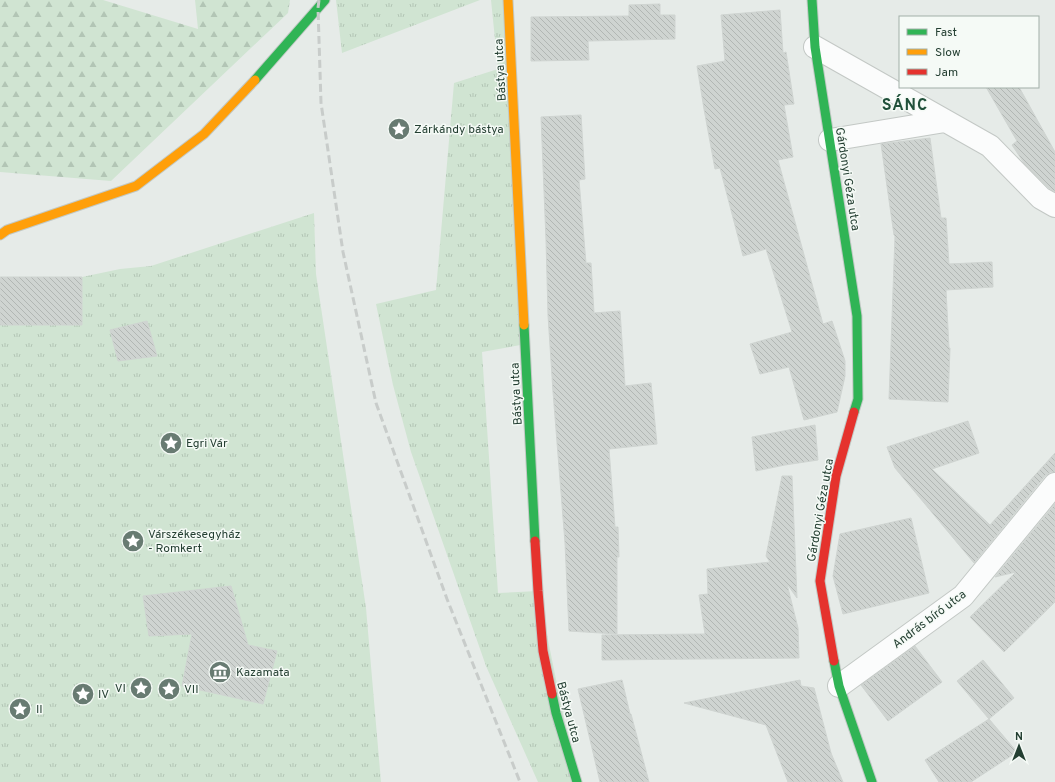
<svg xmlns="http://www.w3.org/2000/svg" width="1055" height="782" viewBox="0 0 1055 782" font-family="Overpass,sans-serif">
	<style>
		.forest { fill: url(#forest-firs) }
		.park { fill: url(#park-tufts) }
		.building { fill: url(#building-back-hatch); stroke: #cfd4d1 }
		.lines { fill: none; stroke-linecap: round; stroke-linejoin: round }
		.street-casing { stroke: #c3c8c5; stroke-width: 24 }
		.fast-casing { stroke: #c2c9c5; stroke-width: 11 }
		.slow-casing { stroke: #c2c9c5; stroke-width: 11 }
		.jam-casing { stroke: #c2c9c5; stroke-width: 11 }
		.street { stroke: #fbfcfc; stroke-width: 22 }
		.fast { stroke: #30b455; stroke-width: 9 }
		.slow { stroke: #ff9f0a; stroke-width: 9 }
		.jam { stroke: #e5322d; stroke-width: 9 }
		.rail { stroke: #c8ccca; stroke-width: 3; stroke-dasharray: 8 4; stroke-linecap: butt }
		.labels { text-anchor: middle; stroke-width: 3; stroke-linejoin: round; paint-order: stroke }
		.street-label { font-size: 12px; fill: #243f32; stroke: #f5faf6 }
		.poi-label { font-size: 12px; fill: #243f32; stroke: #f5faf6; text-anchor: start }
		.district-label { font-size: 16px; font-weight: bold; letter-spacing: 1px; fill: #20503a; stroke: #f5faf6 }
	</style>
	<defs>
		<pattern id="forest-firs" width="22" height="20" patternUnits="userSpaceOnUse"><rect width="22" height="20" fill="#d0e4d2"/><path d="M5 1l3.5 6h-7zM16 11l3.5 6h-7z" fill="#b2c5b5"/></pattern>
		<pattern id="park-tufts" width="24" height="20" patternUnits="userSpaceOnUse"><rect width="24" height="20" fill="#d0e4d2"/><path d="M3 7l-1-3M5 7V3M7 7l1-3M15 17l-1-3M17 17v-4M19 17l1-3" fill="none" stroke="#b2c5b5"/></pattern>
		<pattern id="building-back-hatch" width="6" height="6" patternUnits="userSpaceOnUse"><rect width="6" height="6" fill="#cfd4d1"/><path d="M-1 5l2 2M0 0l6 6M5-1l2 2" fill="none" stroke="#b2b7b4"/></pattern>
	</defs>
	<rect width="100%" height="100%" fill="#e6ebe8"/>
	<path class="forest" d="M0,0H103L198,29L195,0H290L288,13L111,181L0,172Z"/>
	<path class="park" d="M336,0H480L342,53Z
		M491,0H508L526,344L482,352L498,593L538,591L577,782H538L486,666L411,452L393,385L376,304L436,290L454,83L498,69Z
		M314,213L316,274L366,608L381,782H0V277H82L120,269L151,266Z"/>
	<path class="building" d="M660,4V15H675V39L588,41L589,60L531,61V17L629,16V5Z
		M780,10L783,53L786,52L794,104L784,105L793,157L778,160L823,324L832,321L845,361V376L837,412L804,420L789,367L760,374L750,344L792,332L766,249L743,256L720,168L715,169L704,109L697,66L725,61L721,15Z
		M986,87H1019L1055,152V192L1049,188L1024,163L1012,145L1017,141Z
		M581,115L585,179L579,180L586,263H591L594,313L620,311L625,386L651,383L657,444L609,449L615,527H618L619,557H617V634L569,631L565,543L553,392L548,315L546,240L541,117Z
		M930,138L941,218H946L949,264L992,262L993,287L946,290L949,348H950L948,402L889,399L895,236L894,235L881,144Z
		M0,277H82V325H0Z
		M147,321L157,356L118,361L110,330Z
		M968,421L979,453L932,469L990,525L1055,453V472H1050L1045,476L974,563L895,468L887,447Z
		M815,425L818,460L785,465L756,471L752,437Z
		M782,476H792L797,598L787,584L798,628L799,658L602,660V635L705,634L699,595L708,594L707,569L770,562L766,556Z
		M1055,504V602L1004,652L970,617L1016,572L995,577Z
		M911,518L929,593L843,614L833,576L840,534Z
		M231,586L248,645L277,651L263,704L182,686L192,634L149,636L143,596Z
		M915,646L942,682L888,721L861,685Z
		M983,660L1014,698L989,719L957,681Z
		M622,680L630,714H631L649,782H600L578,689Z
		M800,680L801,686L814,688L831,753L843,782H788L766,725L684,703Z
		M989,719L1017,752L971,782H939L925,760Z"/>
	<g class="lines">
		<g class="street-casing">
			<path id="street" d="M815,47L990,146L1041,198L1055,206
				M830,140L945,121
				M839,686L963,596L1055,484"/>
		</g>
		<g class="fast-casing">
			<path id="fast" d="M812,0L815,47L857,316L858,399L854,412
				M255,80L325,0
				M524,325L535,541
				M834,661L839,686L872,782
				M552,694L556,713L577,782"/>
		</g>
		<g class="slow-casing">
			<path id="slow" d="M508,0L524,325
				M0,235L7,230L136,186L204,134L255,80"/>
		</g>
		<g class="jam-casing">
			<path id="jam" d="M535,541L538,591L543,651L552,694
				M834,661L820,581L836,476L854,412"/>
		</g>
		<use href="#street" class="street"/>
		<use href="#fast" class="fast"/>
		<use href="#slow" class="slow"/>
		<use href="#jam" class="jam"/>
		<path class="rail" d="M319,0L318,8L321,103L343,252L376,403L447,599L520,782"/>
	</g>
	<defs>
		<g id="sight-disc" transform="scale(1.15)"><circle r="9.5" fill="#687b72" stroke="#f5faf6"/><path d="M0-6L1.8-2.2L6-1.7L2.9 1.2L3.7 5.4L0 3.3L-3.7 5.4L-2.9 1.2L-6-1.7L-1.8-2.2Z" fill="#fff"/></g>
		<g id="museum-disc" transform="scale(1.15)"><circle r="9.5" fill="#687b72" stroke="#f5faf6"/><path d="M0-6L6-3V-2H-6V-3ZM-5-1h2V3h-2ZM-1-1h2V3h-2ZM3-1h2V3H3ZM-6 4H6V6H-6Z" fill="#fff"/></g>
	</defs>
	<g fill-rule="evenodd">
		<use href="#sight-disc" x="399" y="129"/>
		<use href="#sight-disc" x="171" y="443"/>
		<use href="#sight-disc" x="133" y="541"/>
		<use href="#museum-disc" x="220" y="672"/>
		<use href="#sight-disc" x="141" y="688"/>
		<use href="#sight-disc" x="169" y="689"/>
		<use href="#sight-disc" x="83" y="694"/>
		<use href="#sight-disc" x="20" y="709"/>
	</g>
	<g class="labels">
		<g class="street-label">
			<text transform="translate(500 70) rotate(-93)" y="4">Bástya utca</text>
			<text transform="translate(848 179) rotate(81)" y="4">Gárdonyi Géza utca</text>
			<text transform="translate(516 394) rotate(-93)" y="4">Bástya utca</text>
			<text transform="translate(820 510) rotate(-80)" y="4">Gárdonyi Géza utca</text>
			<text transform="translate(929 619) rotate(-37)" y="4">András bíró utca</text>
			<text transform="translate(569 712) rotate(75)" y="4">Bástya utca</text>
		</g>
		<g class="poi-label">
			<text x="414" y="133">Zárkándy bástya</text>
			<text x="186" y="447">Egri Vár</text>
			<text x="148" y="538">Várszékesegyház<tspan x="148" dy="14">- Romkert</tspan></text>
			<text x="236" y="676">Kazamata</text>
			<text x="126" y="692" text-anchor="end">VI</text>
			<text x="184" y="693">VII</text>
			<text x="98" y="698">IV</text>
			<text x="36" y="713">II</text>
		</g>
		<g class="district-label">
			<text x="905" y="110">SÁNC</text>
		</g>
	</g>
	<rect x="899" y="16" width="140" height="72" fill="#f5faf6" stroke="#a1afa8"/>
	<rect x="907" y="29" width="20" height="6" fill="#30b455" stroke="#a1afa8"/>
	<text x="935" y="36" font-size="12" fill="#243f32">Fast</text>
	<rect x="907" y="49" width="20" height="6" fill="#ff9f0a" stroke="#a1afa8"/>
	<text x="935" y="56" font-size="12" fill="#243f32">Slow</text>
	<rect x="907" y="69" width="20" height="6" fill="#e5322d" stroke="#a1afa8"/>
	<text x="935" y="76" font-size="12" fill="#243f32">Jam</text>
	<g transform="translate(1019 746)" stroke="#f5faf6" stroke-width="3" paint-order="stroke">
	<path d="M0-3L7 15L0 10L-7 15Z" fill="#243f32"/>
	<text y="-6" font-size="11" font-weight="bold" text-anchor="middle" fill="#243f32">N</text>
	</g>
</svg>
